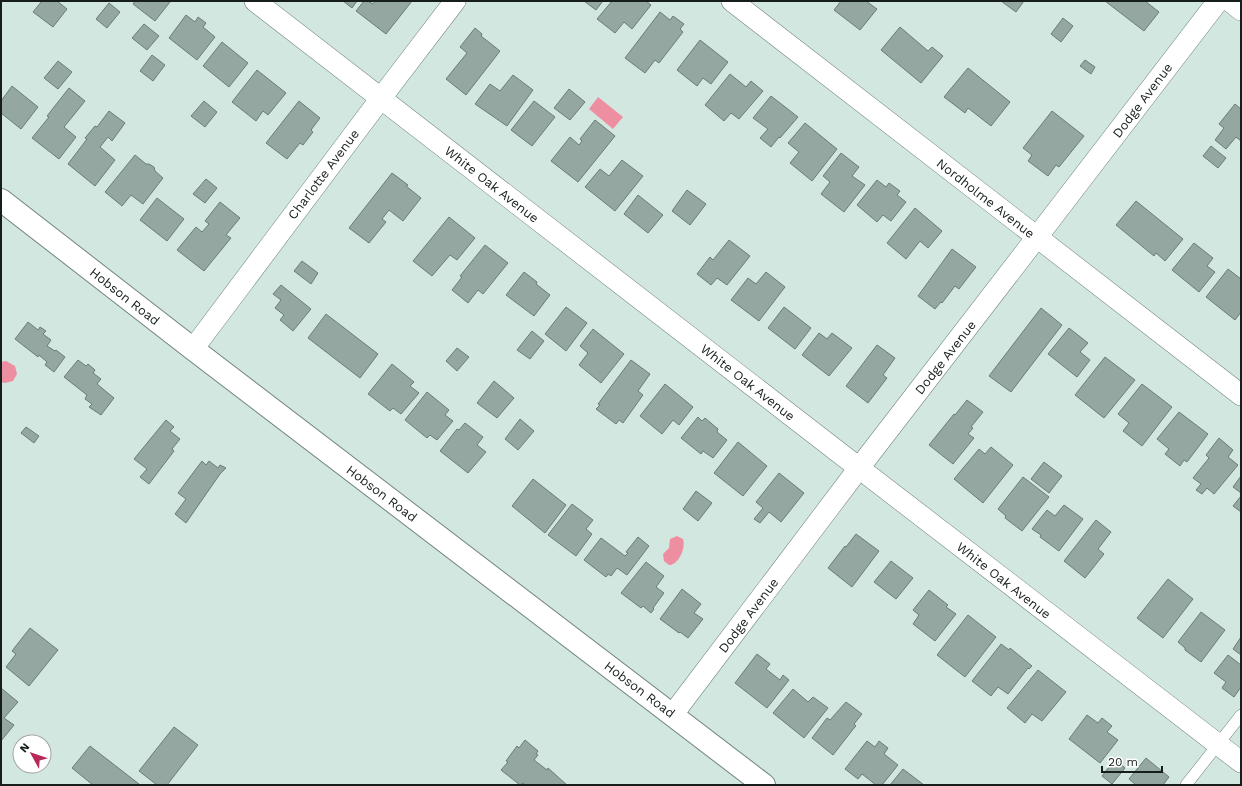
<svg xmlns="http://www.w3.org/2000/svg" width="1242" height="786" viewBox="0 0 1242 786" font-family="'Work Sans',sans-serif">
	<style>
		.water { fill: #ed8ea1 }
		.building { fill: #94a7a1; stroke: #6a7c76 }
		.lines { fill: none; stroke-linecap: round; stroke-linejoin: round }
		.lane-casing { stroke: #71847e; stroke-width: 12 }
		.street-casing { stroke: #71847e; stroke-width: 22 }
		.secondary-casing { stroke: #71847e; stroke-width: 24 }
		.lane { stroke: #fff; stroke-width: 11 }
		.street { stroke: #fff; stroke-width: 21 }
		.secondary { stroke: #fff; stroke-width: 22 }
		.labels { text-anchor: middle; stroke-width: 3.5; stroke-linejoin: round; paint-order: stroke }
		.street-label { font-size: 13px; fill: #161e1b; stroke: #fff }
	</style>
	<rect width="100%" height="100%" fill="#d3e7e1"/>
	<path class="water" d="M598,97L623,117L613,129L589,109Z
		M6,361L15,366L17,374L13,381L5,383L1,382V362Z
		M677,536L683,539C686,547 679,565 669,565L664,561L663,554L669,548L670,539Z"/>
	<path class="building" d="M42,1H57L67,9L53,27L33,12Z
		M135,1H169L170,2L155,21L133,4Z
		M343,1H357L352,8Z
		M364,1H368L373,4L375,1H412L386,34L356,11Z
		M584,1H603L596,10Z
		M612,1H646L651,5L632,29L624,22L615,33L597,19Z
		M841,1H866L877,9L860,30L834,10Z
		M1001,1H1024L1016,12Z
		M1105,1H1145L1159,12L1144,31Z
		M109,3L120,12L107,28L96,19Z
		M660,12L670,20L673,16L684,24L680,29L683,32L659,63L655,60L645,73L625,58Z
		M186,15L195,22L198,17L206,23L203,27L215,37L197,60L169,38Z
		M1063,18L1073,26L1061,42L1051,34Z
		M144,24L159,36L147,50L132,38Z
		M900,27L928,51L932,47L943,56L921,83L881,50Z
		M475,28L482,34L481,36L500,51L466,95L446,79L467,53L460,47Z
		M700,40L728,62L711,84L703,78L697,86L677,70Z
		M222,42L248,63L229,87L203,66Z
		M152,55L165,65L153,81L140,71Z
		M1085,60L1095,67L1091,74L1080,66Z
		M58,61L72,72L58,89L44,78Z
		M968,68L1010,102L991,126L968,108L965,113L944,97Z
		M257,70L286,93L268,115L263,111L256,121L232,102Z
		M730,74L746,87L751,81L763,91L739,119L731,113L724,121L705,105Z
		M513,75L533,90L507,126L475,104L490,84L500,91Z
		M12,86L38,107L21,129L1,113V101Z
		M69,88L85,101L64,127L76,137L59,159L32,138L49,117L47,116Z
		M569,89L585,102L570,120L554,108Z
		M771,96L798,117L780,138L779,137L771,147L760,138L768,129L753,118Z
		M204,101L217,112L205,127L191,116Z
		M299,101L320,118L311,130L313,132L303,145L300,143L287,159L266,143Z
		M534,101L555,117L532,146L511,130Z
		M1235,104L1241,109V141L1236,137L1226,149L1215,140L1224,128L1219,124Z
		M109,111L125,123L112,141L108,137L100,147L115,160L95,186L68,164L87,139L85,138L95,126L97,127Z
		M1052,111L1084,136L1059,167L1056,165L1048,176L1028,161L1032,155L1023,148Z
		M595,120L615,136L578,182L551,161L570,137L579,145L582,141L580,139Z
		M805,123L837,149L812,181L790,163L799,152L788,143Z
		M1211,146L1226,158L1218,168L1203,156Z
		M841,153L859,167L852,176L865,185L844,212L821,194L830,182L823,176Z
		M135,155L146,164H149L154,167L155,171L163,178L143,204L131,195L122,206L105,192Z
		M622,160L643,176L615,211L585,187L600,169L609,176Z
		M392,173L408,185L406,186L421,198L403,221L389,210L382,219L386,222L369,243L349,228Z
		M206,179L217,188L205,203L193,194Z
		M877,180L886,187L889,183L900,191L897,195L906,202L891,221L883,215L877,222L857,205Z
		M687,190L706,204L690,225L672,211Z
		M638,195L663,215L648,233L624,214Z
		M157,198L184,219L167,241L140,220Z
		M1136,201L1183,239L1165,261L1156,253L1154,256L1116,225Z
		M220,202L240,218L226,235L231,238L204,271L177,250L196,227L202,232L209,224L205,221Z
		M915,208L942,231L928,248L920,241L906,259L887,243Z
		M449,217L475,238L457,260L450,255L432,276L413,261Z
		M729,240L750,256L727,285L717,278L711,285L697,274L710,257L713,260Z
		M1194,243L1213,258L1207,266L1215,272L1199,292L1172,270Z
		M485,245L508,263L483,294L478,290L468,303L452,290L462,277L460,276Z
		M952,249L976,267L959,289L955,286L942,303L941,302L935,309L918,296Z
		M302,261L318,273L311,284L294,271Z
		M1228,269L1241,279V293L1240,295L1241,296V312L1235,320L1206,297Z
		M524,272L537,282L536,284L550,295L534,316L506,295Z
		M766,272L785,287L759,321L731,300L748,278L756,284Z
		M281,285L311,309L293,331L280,320L284,315L275,308L281,300L273,294Z
		M566,307L587,323L566,351L545,334Z
		M784,307L811,328L795,349L768,328Z
		M1041,308L1062,325L1011,392L989,376Z
		M326,314L378,354L360,378L308,338Z
		M28,322L38,330L40,327L46,331L43,334L51,340L47,346L55,351L56,350L65,357L54,372L45,365L47,362L39,355L38,357L15,339Z
		M1069,328L1088,343L1080,352L1090,360L1077,377L1048,354Z
		M593,329L624,354L601,383L579,365L588,353L580,346Z
		M532,331L544,341L530,359L517,350Z
		M819,333L827,339L832,333L852,348L829,376L802,355Z
		M877,345L895,358L883,375L887,378L868,403L846,386Z
		M457,348L469,357L457,371L446,361Z
		M1105,357L1135,380L1104,418L1075,395Z
		M78,360L86,366L88,364L95,370L93,373L101,379L97,384L114,398L101,415L89,407L92,404L85,399L87,395L64,377Z
		M631,360L650,374L638,391L643,395L623,423L619,420L616,424L596,409L600,405L598,404Z
		M392,364L414,382L410,386L419,393L401,414L393,408L390,411L368,394Z
		M494,381L514,398L497,418L477,403Z
		M665,384L693,407L679,425L673,420L662,434L640,416Z
		M1142,384L1172,407L1142,446L1123,431L1129,423L1118,414Z
		M427,392L449,410L445,415L453,421L437,440L430,435L427,438L405,420Z
		M967,400L983,412L971,427L973,428L968,434L974,438L953,464L929,445L954,414L955,415Z
		M1179,412L1208,434L1187,462L1184,460L1180,466L1165,454L1169,449L1157,439Z
		M698,417L702,421L705,418L718,429L717,432L727,440L713,458L703,451L701,454L681,438Z
		M520,419L534,431L518,450L505,439Z
		M166,420L174,427L170,431L180,439L172,449L174,451L149,484L140,477L147,469L134,459Z
		M465,423L483,437L477,445L486,452L468,473L440,451L457,429L459,430Z
		M26,427L39,436L34,443L21,433Z
		M1219,438L1233,450L1228,457L1238,465L1214,494L1207,488L1202,494L1196,490L1201,484L1193,478L1209,458L1206,455Z
		M738,442L767,466L743,496L714,473Z
		M991,447L1013,465L983,503L954,479L979,449L985,454Z
		M202,461L206,465L209,461L218,468L220,465L226,468L220,474L186,523L175,514L186,499L178,493Z
		M1044,462L1062,476L1049,493L1031,479Z
		M779,473L804,493L781,522L769,512L760,523L754,519L763,508L756,502Z
		M1241,476V493L1233,487Z
		M1023,477L1049,497L1022,531L1005,518L1006,516L998,509Z
		M533,479L566,505L545,533L512,506Z
		M696,491L712,503L698,521L683,509Z
		M1241,496V512L1233,506Z
		M572,504L593,520L586,529L592,534L576,556L548,535Z
		M1064,505L1083,519L1059,551L1040,537L1041,535L1032,529L1047,510L1055,516Z
		M1096,520L1111,532L1098,549L1104,554L1085,578L1064,561Z
		M856,534L879,551L852,587L828,568L845,546L846,547Z
		M638,537L649,546L627,575L617,568L611,576L608,574L606,577L584,560L601,538L625,556L628,553L626,552Z
		M891,561L913,578L896,599L874,582Z
		M646,562L664,576L656,587L664,593L653,608L654,609L651,613L643,606L641,608L621,593Z
		M1168,579L1193,599L1163,638L1137,618Z
		M682,589L701,604L694,613L703,619L688,638L680,632L679,633L660,619Z
		M929,590L948,605L946,607L956,614L935,641L913,624L919,615L913,610Z
		M1201,612L1225,630L1201,662L1185,650V648L1178,642Z
		M968,615L996,637L965,677L937,655Z
		M30,628L58,650L29,686L6,667L16,654L12,651Z
		M1241,637V655L1233,649Z
		M1001,644L1009,650L1010,648L1032,666L1029,669L1028,668L1008,694L998,687L991,696L972,681Z
		M757,654L770,664L766,669L780,680L783,675L789,680L767,708L735,683Z
		M1228,655L1241,665V687L1234,697L1222,688L1226,682L1214,673Z
		M1038,670L1066,692L1042,721L1032,714L1025,723L1007,708Z
		M1,688L18,702L4,718L14,725L1,741Z
		M793,689L808,702L813,697L828,708L804,738L773,713Z
		M846,702L862,714L854,724L856,726L854,728L833,755L812,738L827,718L830,720Z
		M1087,715L1098,723L1102,718L1112,726L1107,732L1118,740L1100,763L1069,739Z
		M174,727L198,745L167,785H157L139,771Z
		M525,740L538,751L536,754L538,755L534,760L547,770L548,768L567,785H525L523,783L520,785L501,770L508,762L506,761L517,746L519,748Z
		M867,741L875,747L879,741L888,748L884,754L898,765L882,785H876L862,774L858,779L845,769Z
		M90,746L139,784L138,785H93L72,768Z
		M1146,758L1169,777L1163,785H1136L1129,779Z
		M1115,759L1125,768L1112,784L1102,776Z
		M903,769L924,785H890Z"/>
	<g class="lines">
		<g class="lane-casing">
			<path id="lane" d="M1186,785L1241,715"/>
		</g>
		<g class="street-casing">
			<path id="street" d="M255,1L859,468L1241,762
				M732,1L1241,395
				M1230,1L1241,10
				M193,349L381,98L455,1
				M673,714L859,468L1037,237L1218,1"/>
		</g>
		<g class="secondary-casing">
			<path id="secondary" d="M1,200L193,349L764,785"/>
		</g>
		<use href="#lane" class="lane"/>
		<use href="#street" class="street"/>
		<use href="#secondary" class="secondary"/>
	</g>
	<g class="labels">
		<g class="street-label">
			<text transform="translate(1142 100) rotate(-53)" y="5">Dodge Avenue</text>
			<text transform="translate(323 174) rotate(-53)" y="5">Charlotte Avenue</text>
			<text transform="translate(492 184) rotate(38)" y="5">White Oak Avenue</text>
			<text transform="translate(986 198) rotate(38)" y="5">Nordholme Avenue</text>
			<text transform="translate(125 296) rotate(38)" y="5">Hobson Road</text>
			<text transform="translate(945 357) rotate(-52)" y="5">Dodge Avenue</text>
			<text transform="translate(748 382) rotate(38)" y="5">White Oak Avenue</text>
			<text transform="translate(382 493) rotate(37)" y="5">Hobson Road</text>
			<text transform="translate(1004 580) rotate(38)" y="5">White Oak Avenue</text>
			<text transform="translate(748 615) rotate(-53)" y="5">Dodge Avenue</text>
			<text transform="translate(640 689) rotate(37)" y="5">Hobson Road</text>
		</g>
	</g>
	<rect width="1242" height="786" fill="none" stroke="#161e1b" stroke-width="4"/>
	<g transform="translate(32 754) rotate(310)"><circle r="19" fill="#ffffff" stroke="#a2a5a4"/>
	<path d="M0-3L7 15L0 10L-7 15Z" fill="#b82958"/>
	<text y="-6" font-size="11" font-weight="bold" text-anchor="middle" fill="#161e1b">N</text>
	</g>
	<path d="M1102 766v6h60v-6" fill="none" stroke="#161e1b" stroke-width="2"/>
	<text x="1108" y="766" font-size="12" fill="#161e1b" stroke="#ffffff" stroke-width="3" paint-order="stroke">20 m</text>
</svg>
